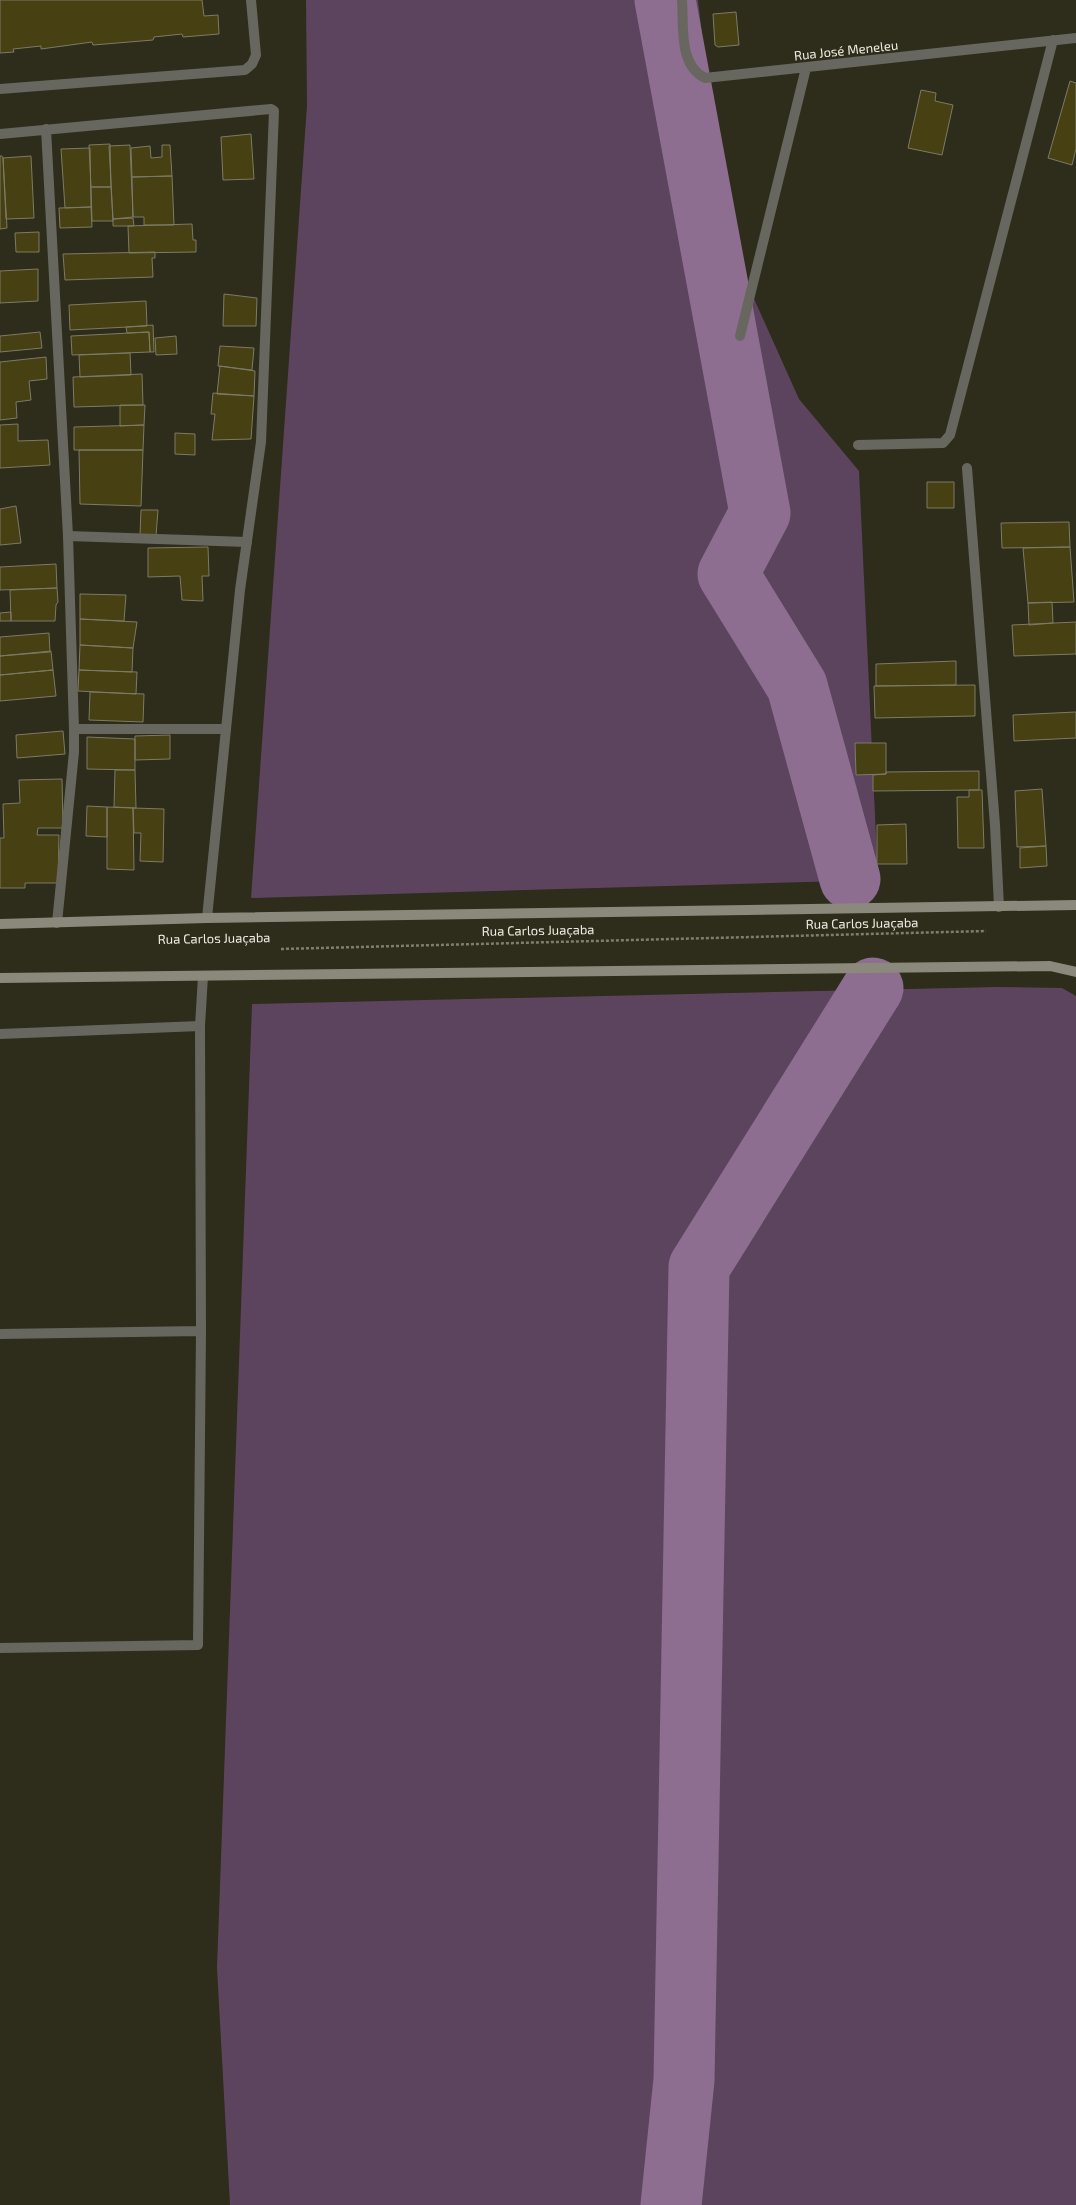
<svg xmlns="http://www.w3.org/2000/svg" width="1076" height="2205" viewBox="0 0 1076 2205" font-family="'Exo 2',sans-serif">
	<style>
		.green { fill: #5c445e }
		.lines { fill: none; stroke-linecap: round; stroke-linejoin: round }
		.river { stroke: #8e6e90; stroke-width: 61 }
		.building { fill: #474013; stroke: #7d7a66 }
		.path { stroke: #7f7d6e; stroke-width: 2.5; stroke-dasharray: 3 2; stroke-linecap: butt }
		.lane { stroke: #68675f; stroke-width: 10 }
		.street { stroke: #68675f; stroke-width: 10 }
		.secondary { stroke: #8b897b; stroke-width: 10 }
		.labels { text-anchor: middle; stroke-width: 4; stroke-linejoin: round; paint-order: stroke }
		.street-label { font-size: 13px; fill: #edece1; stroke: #2e2c1b }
	</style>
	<rect width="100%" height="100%" fill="#2e2c1b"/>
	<path class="green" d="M306,0H698L725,234L799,399L859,471L878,880L251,898L307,105Z
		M997,987L1062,988L1076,996V2205H230L217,1968L252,1004Z"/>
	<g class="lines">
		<path class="river" d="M665,0L760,513L728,574L797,686L850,879
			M671,2205L684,2080L699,1267L873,988"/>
	</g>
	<path class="building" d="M0,0H202L204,16L218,15L219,34L183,37L182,34L154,37L153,40L93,45L92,42L41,49V46L13,49L14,52L0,53Z
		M736,12L739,45L718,47L715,45L713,14Z
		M1070,81L1076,83V149L1072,165L1048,158Z
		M921,90L936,93L935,101L953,105L942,155L908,148Z
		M251,134L254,179L223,180L221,137Z
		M110,144L111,187H91L89,145Z
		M130,145L133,217L113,219L109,146Z
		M162,145H170L172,176L132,177L131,148L150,146L151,158L162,157Z
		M90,148L91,207L65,208L61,149Z
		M0,156H2L3,158L7,228L0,229Z
		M31,156L34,218L6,219L3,158Z
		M172,176L174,225H144V217H133L132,177Z
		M91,187H111L113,221H92Z
		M91,207L92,227L60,228L59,208Z
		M133,218L134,226H113V219Z
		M192,224L193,240H196V252L129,253L128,226Z
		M39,232V252H16L15,233Z
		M155,252V258H152L153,277L65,280L63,254Z
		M38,269V301L0,303V271Z
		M224,294L257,298L256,326H223Z
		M146,301L147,326L70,330L69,305Z
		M153,325L154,352H150L149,332L127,333L126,327Z
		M40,332L42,348L0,352V336Z
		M149,332L150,352L72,355L71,336Z
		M176,336L177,354L156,355L155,338Z
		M220,346L254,348L252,370L218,366Z
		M130,353L131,375L80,377L79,355Z
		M46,357L47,379L29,381L31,400L16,402L17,418L0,420V362Z
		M220,366L255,371L254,396L217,394Z
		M142,374L143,405L74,407L73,377Z
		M213,393L254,396L251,439L212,440L215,414H211Z
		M120,405H145L144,425L120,426Z
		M18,424V441L48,440L50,465L0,468V425Z
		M144,425L143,450H74V427Z
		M175,433L195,434V455L175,454Z
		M79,450H143L141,506L80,504Z
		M927,482H954V508H927Z
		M16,506L21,543L0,545V509Z
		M141,510H158L156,536L140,535Z
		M1069,522L1070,547L1002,548L1001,523Z
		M208,547L209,576H202L203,601L182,600L180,576L148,577V548Z
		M1070,547L1074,602L1028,603L1023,548Z
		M56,564L57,588L0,590V567Z
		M57,588L58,602L56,605L55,621H11L10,590Z
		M80,594L126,595L124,621L80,619Z
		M1052,602L1053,623L1029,625L1028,603Z
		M11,612V621H0V613Z
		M80,619L137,622L133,648L80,645Z
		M1076,622V654L1014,656L1012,625Z
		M49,633L50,652L0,656V637Z
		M80,645L133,648L132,672L79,670Z
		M51,651L53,670L0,675V656Z
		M956,661V685L876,686V664Z
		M53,670L56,696L0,701V675Z
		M79,670L137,672L136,694L78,691Z
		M975,685V716L875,718L874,686Z
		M90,692L144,694L143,722L89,720Z
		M1076,712V738L1014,741L1013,715Z
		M63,731L65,754L17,758L16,735Z
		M170,735V759L135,760V736Z
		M87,737L135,739V770L87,769Z
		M855,743H886V774L856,775Z
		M115,770H135L136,808L114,807Z
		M979,771V790L873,791V775L886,774V772Z
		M62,779L63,828H38L37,835H59L58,883H25V888H0V838H4L3,804L20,803L19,780Z
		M1042,789L1046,846L1017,847L1015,791Z
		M969,790H982L984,848H958L957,797H969Z
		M87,806L107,807V837L86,836Z
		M107,807L133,808L134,870L107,869Z
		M133,808L164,809L163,862L140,861L141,833H134Z
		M906,824L907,864H877V825Z
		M1046,846L1047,866L1020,868V848Z"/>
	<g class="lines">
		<path class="path" d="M281,949L986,931"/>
		<path class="lane" d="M68,536L247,542
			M74,729H226"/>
		<path class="street" d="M682,0C684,25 678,65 705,78L1076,38
			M0,89L245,70L252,64L256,55L251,0
			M46,129L68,536L74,729V752L57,923
			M0,134L271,109L274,111L261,442L240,590L207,918
			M740,336L806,68
			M858,445L943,443L950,435L1053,40
			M967,468L995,825L999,907
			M200,1026L203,976
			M0,1034L200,1026L201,1331L198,1645L0,1648
			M0,1334L201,1331"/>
		<path class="secondary" d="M0,924L207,918L1076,905
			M0,978L1050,966L1076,972"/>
	</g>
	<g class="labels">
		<g class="street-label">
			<text transform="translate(846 50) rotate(-6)" y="5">Rua José Meneleu</text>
			<text transform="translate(862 923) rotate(-1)" y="5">Rua Carlos Juaçaba</text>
			<text transform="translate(538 930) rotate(-1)" y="5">Rua Carlos Juaçaba</text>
			<text transform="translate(214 938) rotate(-1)" y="5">Rua Carlos Juaçaba</text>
		</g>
	</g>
</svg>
